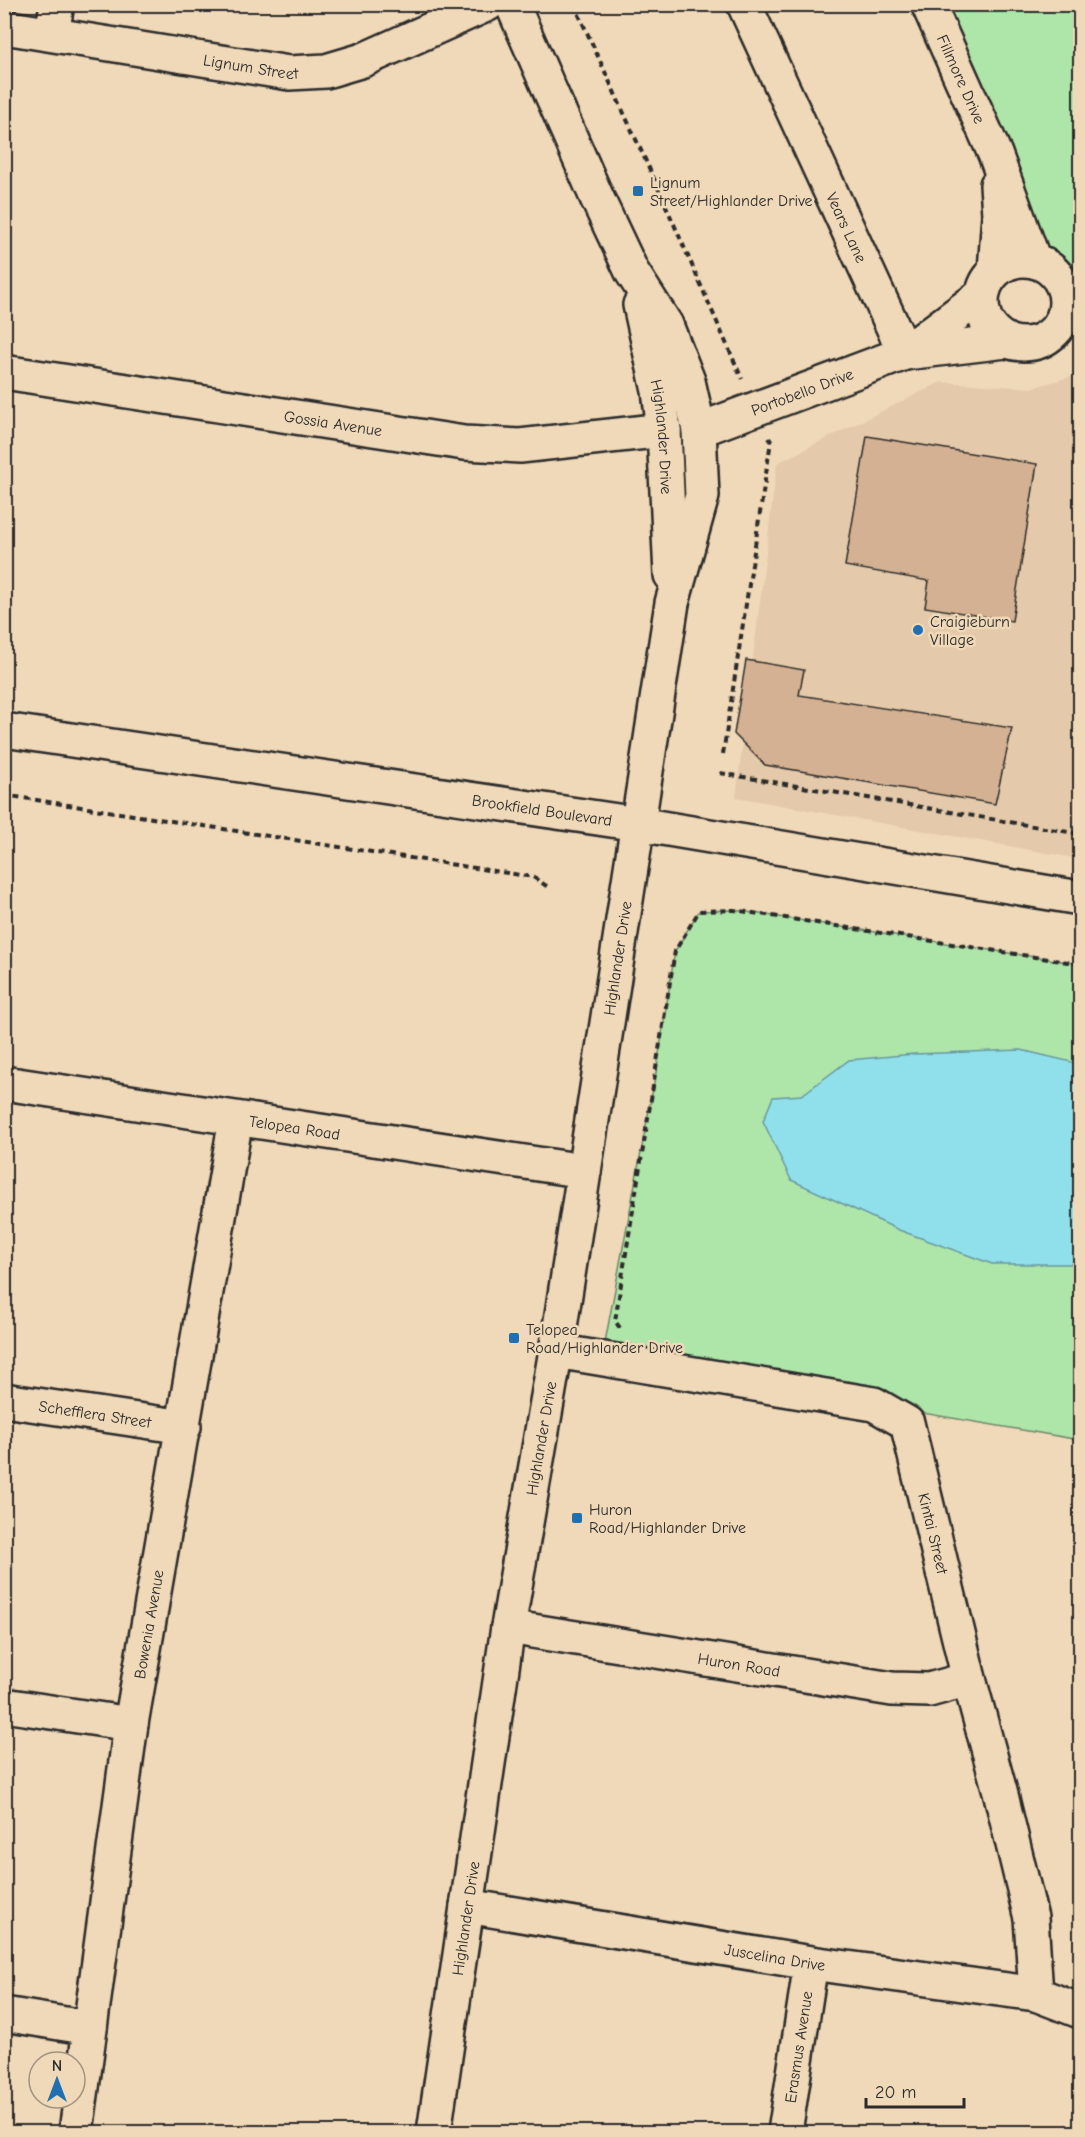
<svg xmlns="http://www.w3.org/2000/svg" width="1085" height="2137" viewBox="0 0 1085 2137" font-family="'Comic Neue',sans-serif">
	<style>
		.built { fill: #e4caaa }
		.green { fill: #aee6a9; stroke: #6c886a; stroke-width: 1.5 }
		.water { fill: #90e0ec; stroke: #68989f; stroke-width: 1.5 }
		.building { fill: #d4b192; stroke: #2b2b2b; stroke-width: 1.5 }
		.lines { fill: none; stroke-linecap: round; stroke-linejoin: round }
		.minor-casing { stroke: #2b2b2b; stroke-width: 38 }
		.path { stroke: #2b2b2b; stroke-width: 4; stroke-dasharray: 6 4.5; stroke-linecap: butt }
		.minor { stroke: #f0d9b8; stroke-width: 33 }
		.poi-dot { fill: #1f6fb2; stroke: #f0d9b8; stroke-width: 2 }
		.labels { text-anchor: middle; stroke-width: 5; stroke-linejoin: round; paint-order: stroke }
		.street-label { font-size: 16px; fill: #2b2b2b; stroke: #f0d9b8 }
		.poi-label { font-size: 16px; fill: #2b2b2b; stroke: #f0d9b8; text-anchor: start }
	</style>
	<rect width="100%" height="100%" fill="#f0d9b8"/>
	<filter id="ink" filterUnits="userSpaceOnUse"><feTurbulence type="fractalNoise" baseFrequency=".0167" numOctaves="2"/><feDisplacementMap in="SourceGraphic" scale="12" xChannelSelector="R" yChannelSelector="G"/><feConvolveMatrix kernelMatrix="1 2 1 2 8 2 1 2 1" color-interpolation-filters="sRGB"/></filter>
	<g filter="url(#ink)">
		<path class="built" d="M1080,374V859L736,797L777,463L941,382L1031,388Z"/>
		<path class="green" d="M928,5H1080V289L1057,276L1047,267Z
			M734,910L1080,964V1440L602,1358L656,1073L675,951L699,911Z"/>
		<path class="water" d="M1021,1050L1080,1064V1264H992L899,1230L791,1180L763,1121L773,1097L802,1095L849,1060L914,1054Z"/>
		<path class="building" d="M867,436L1037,464L1012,621L925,607L929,581L845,566Z
			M746,660L804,670L799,695L1012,728L995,804L765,765L734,734Z"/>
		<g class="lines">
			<g class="minor-casing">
				<g id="minor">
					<path id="s1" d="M744,4L905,353"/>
					<path id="s2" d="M928,4L995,154L1034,261"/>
					<path id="s3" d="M4,27L289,73L326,71L363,60L488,4"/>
					<path d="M52,34L57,4"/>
					<circle cx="1024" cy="302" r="42"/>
					<path d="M995,271L999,214L997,185"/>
					<path id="s4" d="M640,305L659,391L664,430L671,575"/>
					<path d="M906,352L982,295"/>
					<path id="s5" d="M4,372L464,443L520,446L664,430"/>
					<path id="s6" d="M699,430L905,353L1006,341"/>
					<path id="s7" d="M4,730L638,824L1080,898"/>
					<path id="s8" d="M4,1083L584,1171"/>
					<path id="s9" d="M556,1351L874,1404L907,1423L969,1679L1001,1795L1031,1918L1036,1994"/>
					<path id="s10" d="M4,1400L184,1427"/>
					<path id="s11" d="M508,1627L892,1689L929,1690L969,1679"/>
					<path d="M4,1705L131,1724"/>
					<path id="s12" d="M467,1906L811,1963L1036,1994L1080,2011"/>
					<path d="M4,2014L90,2028"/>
					<path id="s13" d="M76,2132L131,1724L236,1119"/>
					<path id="s14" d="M434,2132L508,1627L560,1327L672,603L702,496L699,430L688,381L666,325L632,272L597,198L512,4"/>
					<path id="s15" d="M785,2132L811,1963"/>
				</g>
			</g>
			<path class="path" d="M574,4L655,181L742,379
				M723,754L771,441L769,438
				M720,773L1080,834
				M4,795L533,877L548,887
				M620,1328L615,1321L675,951L699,911L734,910L1080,964"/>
			<use href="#minor" class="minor"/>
		</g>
	</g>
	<g class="poi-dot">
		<rect x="632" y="185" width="12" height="12" rx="3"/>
		<circle cx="918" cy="630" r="6"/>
		<rect x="508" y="1332" width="12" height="12" rx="3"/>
		<rect x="571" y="1512" width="12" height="12" rx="3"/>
	</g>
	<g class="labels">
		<g class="street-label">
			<text dy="6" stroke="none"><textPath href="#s3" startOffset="250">Lignum Street</textPath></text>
			<text dy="6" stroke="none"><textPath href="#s2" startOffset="82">Fillmore Drive</textPath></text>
			<text dy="6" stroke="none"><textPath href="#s1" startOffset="246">Vears Lane</textPath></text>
			<text dy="6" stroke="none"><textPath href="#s6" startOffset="110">Portobello Drive</textPath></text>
			<text dy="6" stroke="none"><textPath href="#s5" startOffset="333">Gossia Avenue</textPath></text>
			<text dy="6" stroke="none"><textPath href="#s4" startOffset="134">Highlander Drive</textPath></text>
			<text dy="6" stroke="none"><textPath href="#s7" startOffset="544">Brookfield Boulevard</textPath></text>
			<text dy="6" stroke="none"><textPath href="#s14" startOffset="1188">Highlander Drive</textPath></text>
			<text dy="6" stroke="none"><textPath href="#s8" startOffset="294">Telopea Road</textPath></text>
			<text dy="6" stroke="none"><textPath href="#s10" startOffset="92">Schefflera Street</textPath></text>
			<text dy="6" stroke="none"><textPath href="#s14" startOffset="702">Highlander Drive</textPath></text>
			<text dy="6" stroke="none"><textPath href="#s9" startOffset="474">Kintai Street</textPath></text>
			<text dy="6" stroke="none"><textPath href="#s13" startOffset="513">Bowenia Avenue</textPath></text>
			<text dy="6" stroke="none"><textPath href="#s11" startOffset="234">Huron Road</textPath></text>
			<text dy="6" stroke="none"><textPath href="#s14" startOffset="216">Highlander Drive</textPath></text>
			<text dy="6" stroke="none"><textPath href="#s12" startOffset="312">Juscelina Drive</textPath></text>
			<text dy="6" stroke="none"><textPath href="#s15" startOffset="86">Erasmus Avenue</textPath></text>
		</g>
		<g class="poi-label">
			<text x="650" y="188">Lignum<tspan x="650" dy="18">Street/Highlander Drive</tspan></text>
			<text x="930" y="627">Craigieburn<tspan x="930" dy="18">Village</tspan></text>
			<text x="526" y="1335">Telopea<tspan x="526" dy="18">Road/Highlander Drive</tspan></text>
			<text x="589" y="1515">Huron<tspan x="589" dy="18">Road/Highlander Drive</tspan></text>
		</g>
	</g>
	<rect width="1085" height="2137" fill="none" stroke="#f0d9b8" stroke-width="24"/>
	<rect x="12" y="12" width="1061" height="2113" fill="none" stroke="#2b2b2b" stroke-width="2" filter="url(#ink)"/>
	<g transform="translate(57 2080)"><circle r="28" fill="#f0d9b8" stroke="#a19380" stroke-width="1.5"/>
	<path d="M0-4.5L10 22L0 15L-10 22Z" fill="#1f6fb2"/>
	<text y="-9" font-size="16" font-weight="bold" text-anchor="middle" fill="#2b2b2b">N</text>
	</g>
	<path d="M866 2098v9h98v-9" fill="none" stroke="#2b2b2b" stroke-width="3"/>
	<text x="875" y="2098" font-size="18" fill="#2b2b2b" stroke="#f0d9b8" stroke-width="4.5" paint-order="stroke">20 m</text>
</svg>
